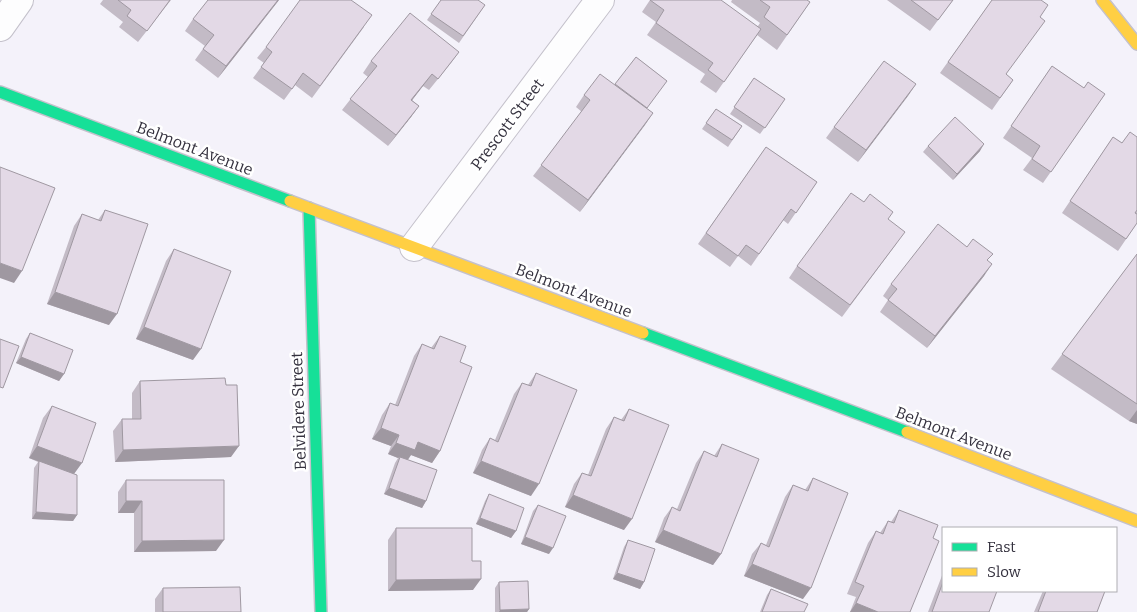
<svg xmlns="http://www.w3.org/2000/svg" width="1137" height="612" viewBox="0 0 1137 612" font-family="Bitter,serif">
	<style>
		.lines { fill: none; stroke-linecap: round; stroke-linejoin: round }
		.street-casing { stroke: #c4c1cb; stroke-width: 30 }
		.fast-casing { stroke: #c4c1cb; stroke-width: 14 }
		.slow-casing { stroke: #c4c1cb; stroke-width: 14 }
		.street { stroke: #fdfdfe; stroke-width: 28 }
		.fast { stroke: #16e098; stroke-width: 11 }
		.slow { stroke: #ffcf43; stroke-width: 11 }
		.wall { fill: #c3bbc6 }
		.shaded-wall { fill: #9f98a1 }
		.building { fill: #e3d9e6; stroke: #9f98a1 }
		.labels { text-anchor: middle; stroke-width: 5; stroke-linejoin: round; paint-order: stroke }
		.street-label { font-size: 16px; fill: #34313e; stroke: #fff }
	</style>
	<rect width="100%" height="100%" fill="#f4f2fa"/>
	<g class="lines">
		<g class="street-casing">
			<path id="street" d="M0,27L19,0
				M414,247L600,0"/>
		</g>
		<g class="fast-casing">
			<path id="fast" d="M0,92L290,201
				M309,208L321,612
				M643,333L907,432"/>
		</g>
		<g class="slow-casing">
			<path id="slow" d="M1102,0L1137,44
				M290,201L643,333
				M907,432L1137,521"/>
		</g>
		<use href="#street" class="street"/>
		<use href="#fast" class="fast"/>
		<use href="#slow" class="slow"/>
	</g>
	<path class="wall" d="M103,0H171L138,42L119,27L123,22L100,4Z
		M279,0L218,78L195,60L205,46L185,31L193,19Z
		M441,0L485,5L459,43L427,20Z
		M650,0L758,26L760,23L731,2L732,0H807L810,2L777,50L757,35L716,93L700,82L705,74L647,35L656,22L642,12Z
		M887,0H953L930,31Z
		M992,0L1040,17L1006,74L1013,80L992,110L940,73Z
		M364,27L312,98L295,85L284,100L253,78L264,63L257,58L266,47Z
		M459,52L451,63L429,90L423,86L412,100L419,106L411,117L388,146L342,110L368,77L363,73L371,61Z
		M636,57L667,81L646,108L653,113L580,212L533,176L582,112L576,107L584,95L615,85Z
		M1052,66L1084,88L1105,94L1043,183L1023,170L1032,158L1003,138Z
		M754,78L785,99L760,134L730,114Z
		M916,84L858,162L826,138L834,127Z
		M716,109L742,126L728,147L702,129Z
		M1113,137L1122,143L1137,137V223L1118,251L1062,213Z
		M928,146L980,151L953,180L923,152Z
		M766,147L817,182L788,224L783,220L751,266L738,256L730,267L698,244Z
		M864,202L888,220L897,243L842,317L789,278L797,266Z
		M105,210L109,325L47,304L74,226L82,214L98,220Z
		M967,247L988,261L984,276L927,348L880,312L888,300L883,296L891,284Z
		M174,249L193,360L136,339L166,261Z
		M1137,254V424L1129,421L1051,369Z
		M30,333L64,374L59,381L16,363L26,339Z
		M440,336L460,362L440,451L432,463L411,455L408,460L426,501L422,508L384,494L395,463L398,458L388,454L391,446L372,439L382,415L390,403L395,405L414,356L422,344L431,348Z
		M536,373L531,496L473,473L482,450L490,438L495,440L514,394L522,383L528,385Z
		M140,381L231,457L115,462L113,431L122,419H132V393Z
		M52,406L74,474L77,515L73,521L32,519L34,468L38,462L29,458L43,418Z
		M629,409L624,530L565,507L574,484L582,473L588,475L606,429L614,417L621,420Z
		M722,444L721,554L713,565L655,542L664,518L672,507L677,509L696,463L704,451L714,456Z
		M813,478L803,599L744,576L752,554L761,543L766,545L785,497L793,485L805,490Z
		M126,480L216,551L134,552V513H118V492Z
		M489,494L516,531L511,538L476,524L485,501Z
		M538,505L549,554L521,544L533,511Z
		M899,510L933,538L910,612H850L856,597L847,594L868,543L876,531L880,533L888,521L891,522Z
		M396,528L473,590L388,591V540Z
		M628,540L644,582L640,589L613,579L624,547Z
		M943,573V591L989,612H928Z
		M499,582L529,609L527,612H495V588Z
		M163,588L241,612H155V599Z
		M771,589L804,612H760L767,595Z
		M1043,591H1105L1097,612H1034Z"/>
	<path class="shaded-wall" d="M278,0H279L218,78L226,66Z
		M432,74L423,86L403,112L411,100Z
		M916,84L908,96L858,162L866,150Z
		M419,106L411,117L388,146L396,135Z
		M653,113L645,125L580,212L588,200Z
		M984,144L980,151L953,180L957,174Z
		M0,263L22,271L14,283L0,278Z
		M992,264L984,276L927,348L935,336Z
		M55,292L117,314L109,325L47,304Z
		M144,327L201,349L193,360L136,339Z
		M21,357L64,374L59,381L16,363Z
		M1137,410V424L1129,421Z
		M381,428L399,435L391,446L372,439Z
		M418,442L440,451L432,463L411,455L406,462L400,457L398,458L388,454L396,443Z
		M37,446L82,463L74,474L29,458Z
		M239,446L231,457L115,462L123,450Z
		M481,461L539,484L531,496L473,473Z
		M389,488L426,501L422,508L384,494Z
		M573,495L632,519L624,530L565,507Z
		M126,501H142L134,513H118Z
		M36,512L77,515L73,521L32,519Z
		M480,518L516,531L511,538L476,524Z
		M663,530L721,554L713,565L655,542Z
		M525,537L553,548L549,554L521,544Z
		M224,540L216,551L134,552L142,541Z
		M752,564L811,588L803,599L744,576Z
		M617,573L644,582L640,589L613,579Z
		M481,579L473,590L388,591L396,580Z
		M856,603L878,612H850Z
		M529,609L527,612H499L500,610Z"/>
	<path class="building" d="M118,0H170L147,31L127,16L131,10Z
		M208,0H278L226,66L203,49L214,35L193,19Z
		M300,0H351L372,15L320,86L303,73L292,89L261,67L272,52L266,47Z
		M441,0H478L485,5L463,36L431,14Z
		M650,0H721L761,29L724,82L708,70L713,63L656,23L664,10Z
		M760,0H807L810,2L787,35L764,17L770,7Z
		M911,0H953L938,20Z
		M992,0H1041L1048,5L1040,17L1045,21L1006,74L1013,80L1000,98L948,62Z
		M410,13L459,52L438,79L432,74L411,100L419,106L396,135L350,99L377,66L371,61Z
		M636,57L667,81L647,108L615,84Z
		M884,61L916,84L866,150L834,127Z
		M1052,66L1084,88L1088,82L1105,94L1051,172L1032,159L1040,146L1011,126Z
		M600,74L653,113L588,200L541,165L590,100L584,95Z
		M754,78L785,99L765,128L734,107Z
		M716,109L742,126L732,140L706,123Z
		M955,117L984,144L957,174L928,146Z
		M1130,132L1137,137V210L1135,213L1137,214V223L1126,239L1070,201L1113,137L1122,143Z
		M766,147L817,182L796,213L791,209L759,254L746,245L738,256L706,233Z
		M0,167L55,188L22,271L0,263Z
		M851,193L864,202L870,194L893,212L888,219L905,232L850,305L797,266Z
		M105,210L148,224L117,314L55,292L82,214L101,221Z
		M938,224L967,247L973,239L993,254L987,260L992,264L935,336L888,300L897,289L891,284Z
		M174,249L231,271L201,349L144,327Z
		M1137,254V404L1062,354Z
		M30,333L73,350L64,374L21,357Z
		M440,336L466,346L460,362L472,367L440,451L418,442L415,450L396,443L399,435L381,428L390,403L398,406L422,344L434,349Z
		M0,339L19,346L3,388L0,387Z
		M536,373L577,390L539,484L481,461L490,438L498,442L522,383L531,386Z
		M225,378L226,385H237L239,446L123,450L122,419H141L140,381Z
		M52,406L96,423L82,463L37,446Z
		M629,409L669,425L632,519L573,495L582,473L591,476L614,417L624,421Z
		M722,444L759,459L721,554L663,530L672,507L680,511L704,451L717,457Z
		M400,457L437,470L426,501L389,488Z
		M39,461L77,475V515L36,512Z
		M813,478L848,493L811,588L752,564L761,543L769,547L793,485L808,491Z
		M126,480H224V540L142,541V501H126Z
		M489,494L524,508L516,531L480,518Z
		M538,505L566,516L553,548L525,537Z
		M899,510L938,525L933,538L939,541L910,612H878L856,603L864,586L855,582L876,531L883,534L888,521L894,523Z
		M396,528H472V561H481V579L396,580Z
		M628,540L655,549L644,582L617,573Z
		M528,581L529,609L500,610L499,582Z
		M943,582V591H997L989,612H932Z
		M240,587L241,612H163V588Z
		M771,589L808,604L804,612H762Z
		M1046,591H1105L1097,612H1038Z"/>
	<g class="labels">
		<g class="street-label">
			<text transform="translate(507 124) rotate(-53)" y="6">Prescott Street</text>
			<text transform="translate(195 148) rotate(21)" y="6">Belmont Avenue</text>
			<text transform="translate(574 290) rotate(21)" y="6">Belmont Avenue</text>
			<text transform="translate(298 411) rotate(-92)" y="6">Belvidere Street</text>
			<text transform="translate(954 433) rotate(21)" y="6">Belmont Avenue</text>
		</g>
	</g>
	<rect x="942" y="527" width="175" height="65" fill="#ffffff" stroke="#aeadb2"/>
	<rect x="952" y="543" width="25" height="8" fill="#16e098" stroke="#aeadb2"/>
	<text x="987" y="552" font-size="15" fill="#34313e">Fast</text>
	<rect x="952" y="568" width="25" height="8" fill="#ffcf43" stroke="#aeadb2"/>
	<text x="987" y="577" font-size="15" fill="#34313e">Slow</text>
</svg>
